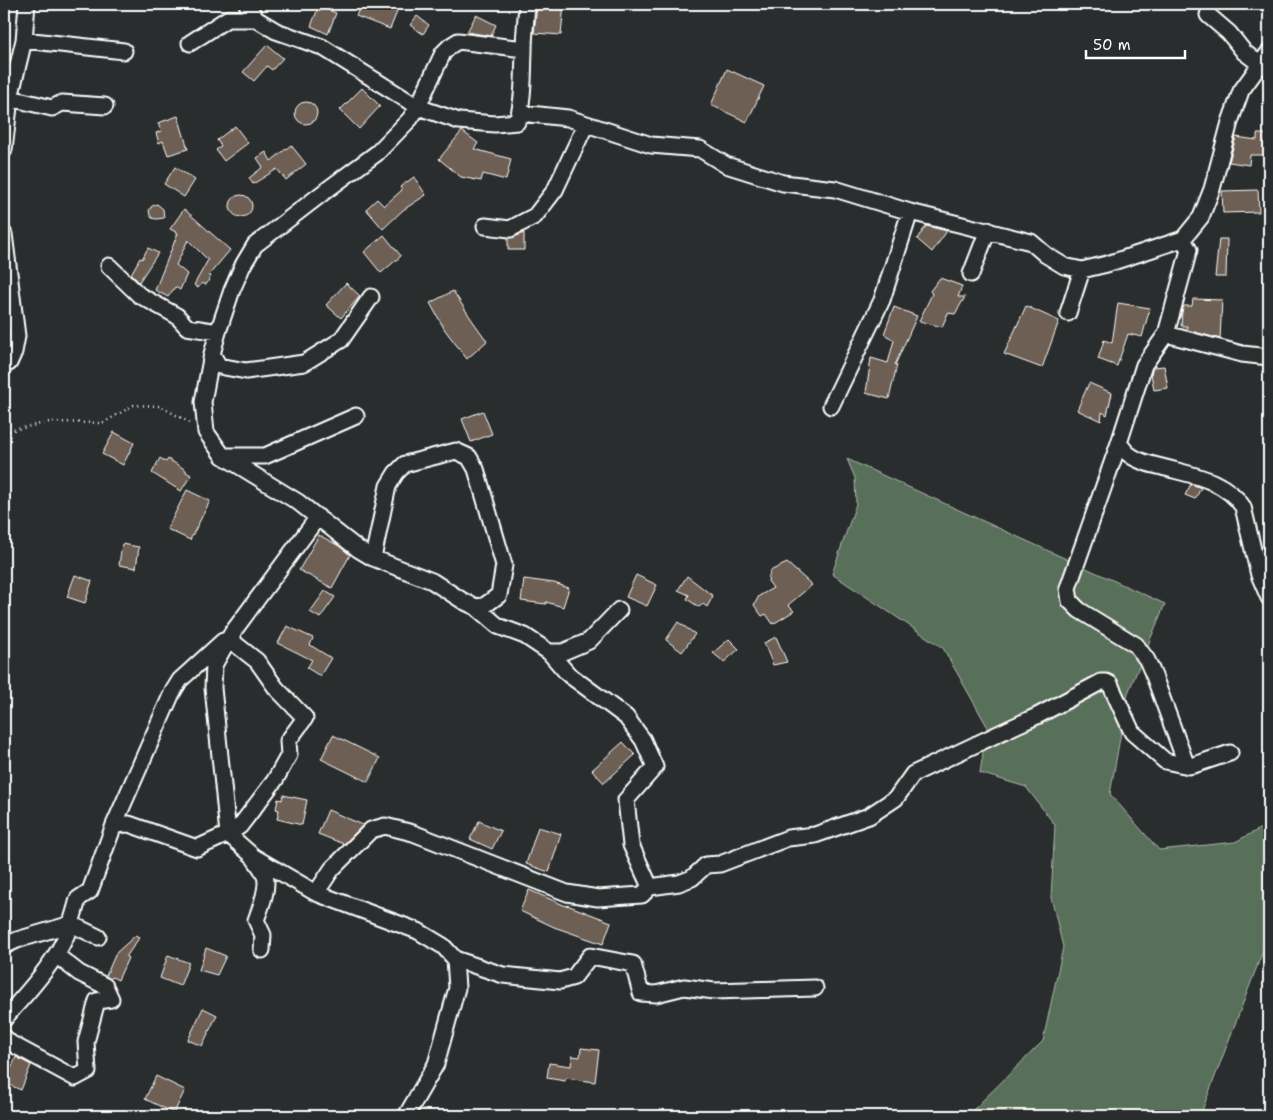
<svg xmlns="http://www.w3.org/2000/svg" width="1273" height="1120" viewBox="0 0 1273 1120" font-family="'Shantell Sans',sans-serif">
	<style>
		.green { fill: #596f5a; stroke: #acb7ac }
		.building { fill: #6d5e53; stroke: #fff }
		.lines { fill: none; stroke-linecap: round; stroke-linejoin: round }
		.minor-casing { stroke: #fff; stroke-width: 19 }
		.path { stroke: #fff; stroke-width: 2.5; stroke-dasharray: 1 4; stroke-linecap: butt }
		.minor { stroke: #2a2d2e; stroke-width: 15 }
	</style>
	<rect width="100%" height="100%" fill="#2a2d2e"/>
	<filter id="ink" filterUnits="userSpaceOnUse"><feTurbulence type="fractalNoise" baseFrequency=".02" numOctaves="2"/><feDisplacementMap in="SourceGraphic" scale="10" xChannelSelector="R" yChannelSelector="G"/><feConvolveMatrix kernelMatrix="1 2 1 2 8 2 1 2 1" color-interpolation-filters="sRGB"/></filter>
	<g filter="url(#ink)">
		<path class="green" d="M847,459L1165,604L1128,693L1110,794L1159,850L1235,842L1269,824V935L1200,1116H967L1043,1041L1063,947L1051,897L1055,825L1026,787L980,773L987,726L943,648L832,574L856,504L855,478Z"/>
		<path class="building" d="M361,4H377L397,12L390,29L356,16Z
			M546,4H564L561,35L534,33L537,6L543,7Z
			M319,6L336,13L328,34L311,26Z
			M476,15L496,25L491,36L467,32Z
			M417,16L429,25L423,34L410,25Z
			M267,45L283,58L272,70L267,66L254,81L243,72Z
			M727,69L764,86L747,122L711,105Z
			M362,88L380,106L359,129L340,110Z
			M295 113a11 11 0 1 1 22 0a11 11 0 1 1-22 0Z
			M178,116L188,149L168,155L163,141L159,143L156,133L161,131L158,123Z
			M235,126L248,143L224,161L216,150L221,146L217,140Z
			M462,131L478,143L474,149L511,159L506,180L483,174L481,181L461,177L439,159Z
			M1257,134H1269V155H1250L1249,165L1229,162L1236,137L1257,140Z
			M291,145L306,164L286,180L277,169L253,184L249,178L263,167L257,158L266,152L271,161Z
			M175,167L195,180L184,197L164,184Z
			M414,177L426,195L403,210L383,229L366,209L377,199L384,206L402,190L400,187Z
			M1258,190L1259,212L1223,213L1222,191Z
			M230 206a11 11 0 1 1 22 0a11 11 0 1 1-22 0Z
			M157,204L163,209L164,218L156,219L152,218L150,215L149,211L151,207L154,205Z
			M184,209L230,250L209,275L211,276L206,285L202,283L198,288L194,285L208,260L188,240L176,265L187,274L180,290L175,287L168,297L155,290L178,233L170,229Z
			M926,226L947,231L932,252L917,239Z
			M524,233V250H508V238L514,237Z
			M384,235L401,256L381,273L364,252Z
			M1219,239H1227L1226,277H1215Z
			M148,248L158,253L139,282L131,274L140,258L142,259Z
			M940,278L962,286L958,297H965L955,314L948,313L942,327L919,321L932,294L930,291Z
			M346,283L360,296L341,318L326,305Z
			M453,291L472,320L487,341L467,359L445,330L430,303Z
			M1193,299L1222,300L1220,339L1187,330V326H1181L1182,312L1184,306H1192Z
			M1118,303L1150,308L1142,337L1128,334L1117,366L1098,359L1104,340L1112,343Z
			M1026,306L1059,321L1042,368L1004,354Z
			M894,307L917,316L895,365H897L889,399L866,393L871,358L888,363L894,340L884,334Z
			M1164,366L1168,388L1154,390L1151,374L1152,369L1154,367Z
			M1089,383L1112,393L1107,415L1102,412L1101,421L1077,410Z
			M483,411L492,434L471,442L462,419Z
			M114,432L134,443L123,465L102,454Z
			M160,458L166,462L168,459L186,470V472L191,475L181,491L152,473Z
			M1191,484L1201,488L1195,499L1185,495Z
			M187,490L210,501L190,540L167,529Z
			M319,535L339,546L350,555L332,588L299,570Z
			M122,544L139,547L136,568L119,565Z
			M787,563L812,585L788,605L794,611L773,624L766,614L762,616L754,605L759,596L773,588L768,581L770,571Z
			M75,575L92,581L85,603L67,597Z
			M636,575L657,585L647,606L626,597Z
			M687,576L713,596L707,607L703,604L699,607L687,599L689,595L678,590Z
			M524,579L554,583L569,588L563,607L546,602V604L521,601Z
			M325,591L335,597L320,618L310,612Z
			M678,622L695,634L682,652L666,640Z
			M287,626L313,638L310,645L331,658L320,676L307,668L312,660L278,643Z
			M776,637L787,662L773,665L764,643Z
			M729,639L739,649L724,662L713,653Z
			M333,735L380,758L368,782L321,759Z
			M623,742L635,755L604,783L592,770Z
			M283,795L307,800L302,825L277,819L279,810L276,809L278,799L282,800Z
			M328,810L363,825L344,844L318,834Z
			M479,821L501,831L492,849L470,839Z
			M538,827L561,834L549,872L526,864Z
			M529,890L566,906L567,905L611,922L603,944L554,927L520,911Z
			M136,935L139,938L126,957L128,958L118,980L112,977L110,979L106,976L116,953Z
			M206,948L226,956L217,975L199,970Z
			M168,955L189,963L180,986L160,978Z
			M203,1008L217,1015L202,1046L188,1040Z
			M581,1048L599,1050L595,1082L566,1078L565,1081L547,1078L549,1063L571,1066L572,1056L580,1057Z
			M16,1057L31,1065L21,1090L5,1083Z
			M156,1076L185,1090L174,1113L145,1099Z"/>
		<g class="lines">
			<g class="minor-casing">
				<path id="minor" d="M247,4L256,19L276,31L322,47L418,107L459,121L495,124L517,122C524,99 523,75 524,51C524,35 526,20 527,4
					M1208,15L1229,33L1244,52L1261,65L1269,68
					M24,40L124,51
					M190,43L227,19H256
					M7,90L10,98L52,108L62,103L105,106
					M520,113L568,118L651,145L700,149L726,165L783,183L835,189L910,212L1031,242L1046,255L1064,266L1082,270L1107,264L1183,239L1201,217L1212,189L1230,122L1241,91L1269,52
					M4,150L10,98L24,40L27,4
					M485,226L510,229L535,216L555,190L586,124
					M4,234L17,336L14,352L9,363
					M109,266L139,295L177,316L187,327L218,332
					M971,274L988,230
					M1068,313L1082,270
					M1166,334L1189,250L1183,239
					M212,354L219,366L246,371L304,363L341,340L371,297
					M1269,357L1242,354L1166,334L1144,365L1119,443C1121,446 1124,449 1126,452C1136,461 1149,464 1162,467C1191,475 1225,479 1243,507L1259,575L1269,598
					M831,406L882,300L910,212
					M1119,443L1068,588L1070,601L1079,610L1136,645L1147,660L1154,676L1185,761L1189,766
					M223,456H265L356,416
					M373,558L388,486L396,473L405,464L456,451L469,457L476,469L504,565L499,595L484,606L476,607L463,601L432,581L373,558L358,549L298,502L223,456L206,432L203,402L212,354L218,332L232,290L243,265L255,245L324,192L377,153L410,119L418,107L427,87L443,53L450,46L458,41L524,49
					M476,607L498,626L525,636L549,652L568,674L626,717L643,740L655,767L626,800L631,845L650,887L679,883L692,878L706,865L720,864L788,838L815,835L869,816L896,798L913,774L1017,725L1037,716L1101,682H1106L1110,684L1132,732L1165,761L1189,766L1194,765L1230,753
					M232,633L234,643L257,661L276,688L305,718L288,741L289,755L275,780L240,826L228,834L213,688L214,665L232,633L318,517
					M549,652H563L589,641L619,610
					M114,825L129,824L197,848L228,834L254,857L316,893L418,931L443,946L455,959L503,975L560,981L574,977L590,956L633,964L641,993L656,994L684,987L714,991L815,988
					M254,858C258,864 263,870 265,876C269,888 260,909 256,920L263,935L262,950
					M316,893L332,869L371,830L385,826L413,833L567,893L598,898L642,895L650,887
					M4,946L17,940L71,924L98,937
					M4,1019C21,999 41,979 55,956C67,939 73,918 78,899L90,891L114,825L172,693L180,680L223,641
					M4,1037L10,1043L75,1078L88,1071L86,1042L97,1001L111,999L105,986L79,973L56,955
					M406,1116L436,1064L457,988L455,959"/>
			</g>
			<path class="path" d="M4,432L49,422L103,423L134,405L160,406L192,424"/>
			<use href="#minor" class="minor"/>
		</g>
	</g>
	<rect width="1273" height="1120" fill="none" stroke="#2a2d2e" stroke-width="20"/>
	<rect x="10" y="10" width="1253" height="1100" fill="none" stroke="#fff" stroke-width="2" filter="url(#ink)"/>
	<path d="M1086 50v8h99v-8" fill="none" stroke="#ffffff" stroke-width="2.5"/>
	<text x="1093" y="50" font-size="15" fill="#ffffff" stroke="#2a2d2e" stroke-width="4" paint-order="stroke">50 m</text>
</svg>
